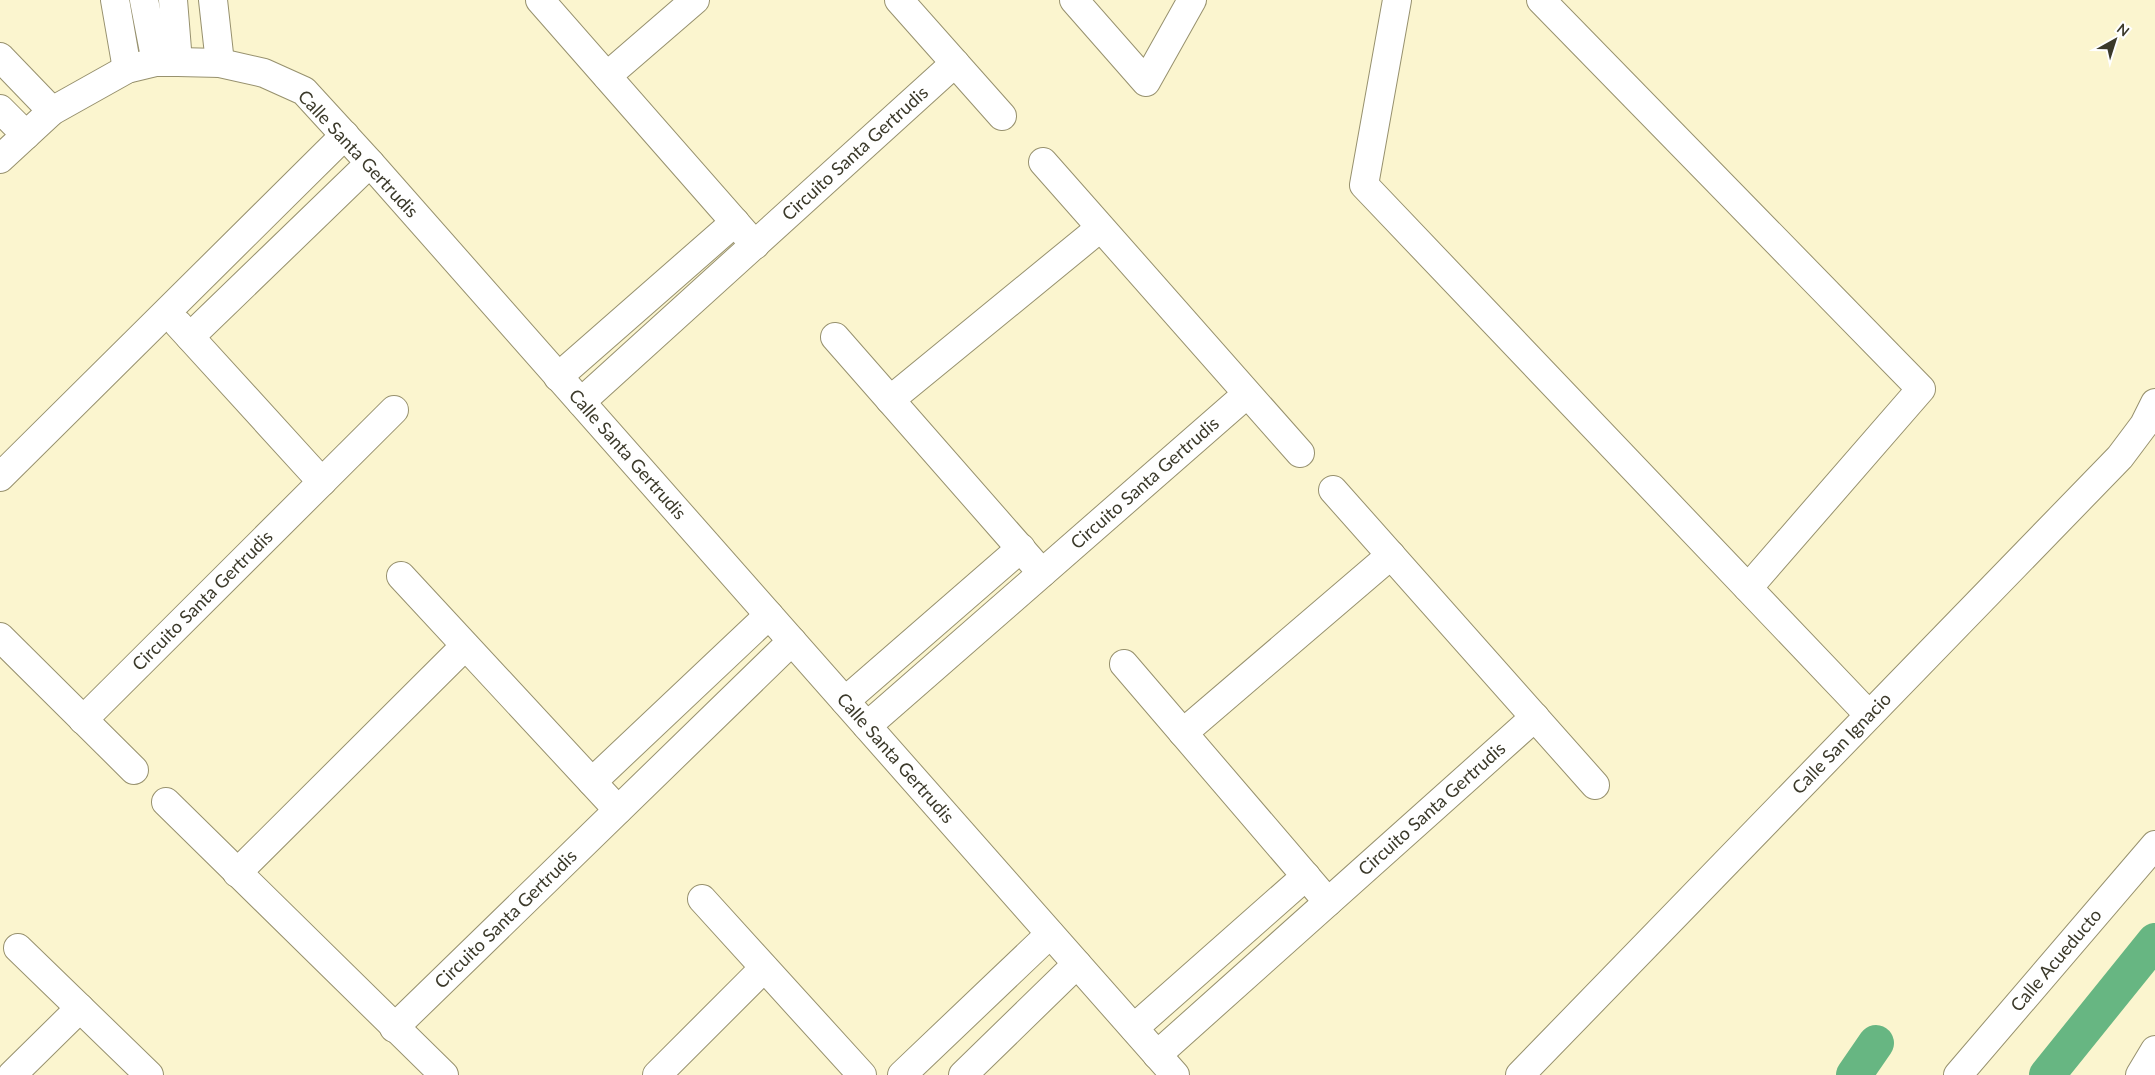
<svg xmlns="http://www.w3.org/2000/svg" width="2155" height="1075" viewBox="0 0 2155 1075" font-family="Lato,sans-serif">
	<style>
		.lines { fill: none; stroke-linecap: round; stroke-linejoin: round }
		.canal { stroke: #67b682; stroke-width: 36 }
		.minor-casing { stroke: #97916e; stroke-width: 30 }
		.minor { stroke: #fff; stroke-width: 28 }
		.labels { text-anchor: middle; stroke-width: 4; stroke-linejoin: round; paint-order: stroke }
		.street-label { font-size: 18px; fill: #3b392a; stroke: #fff }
	</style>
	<rect width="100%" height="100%" fill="#fbf5cf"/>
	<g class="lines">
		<path class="canal" d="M1854,1075L1876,1043
			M2047,1075L2155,941"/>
		<g class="minor-casing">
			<g id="minor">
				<path d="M115,0L127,69"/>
				<path d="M144,0L156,62"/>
				<path d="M173,0L178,62"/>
				<path d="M213,0L220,63"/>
				<path d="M540,0L755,245"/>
				<path d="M899,0L1002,116"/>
				<path d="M1074,0L1146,82L1192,0"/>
				<path d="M1397,0L1364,185L1869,715"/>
				<path d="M1541,0L1921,389L1748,588"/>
				<path d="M0,57L52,111"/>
				<path d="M607,76L695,0"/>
				<path d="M0,109L26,135"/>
				<path id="s1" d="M0,159L52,111L127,69L156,62H178L220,63L264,73L304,91L370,163L1175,1075"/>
				<path d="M1043,162L1300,453"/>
				<path d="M178,324L322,482"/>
				<path d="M190,337L370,163"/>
				<path d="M835,337L1042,573"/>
				<path d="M558,377L735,222"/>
				<path d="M890,400L1100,228"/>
				<path id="s2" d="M581,402L955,63"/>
				<path d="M0,477L345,135"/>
				<path d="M1333,490L1595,785"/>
				<path d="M401,576L618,810"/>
				<path d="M0,637L134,770"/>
				<path d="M1124,664L1328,902"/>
				<path d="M845,701L1021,548"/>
				<path id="s3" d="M83,720L394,410"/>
				<path id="s4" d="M867,726L1247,394"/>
				<path d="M1183,733L1391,555"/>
				<path d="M592,782L769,615"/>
				<path d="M166,802L444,1075"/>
				<path d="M237,873L465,646"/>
				<path d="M702,899L862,1075"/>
				<path d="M18,948L149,1075"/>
				<path id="s5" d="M394,1028L792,641"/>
				<path d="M1134,1028L1306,876"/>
				<path id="s6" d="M1157,1055L1535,717"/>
				<path d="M12,1075L80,1008"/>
				<path d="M657,1075L764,968"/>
				<path d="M902,1075L1050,934"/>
				<path d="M963,1075L1077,964"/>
				<path id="s7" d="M1520,1075L2120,457L2144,425L2155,403"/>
				<path id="s8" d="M1958,1075L2155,845"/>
				<path d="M2140,1075L2155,1050"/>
			</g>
		</g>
		<use href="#minor" class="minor"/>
	</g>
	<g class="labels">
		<g class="street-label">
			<text transform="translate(358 154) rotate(47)" y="6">Calle Santa Gertrudis</text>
			<text dy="6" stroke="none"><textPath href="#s2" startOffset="370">Circuito Santa Gertrudis</textPath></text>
			<text dy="6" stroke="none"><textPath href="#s1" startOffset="826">Calle Santa Gertrudis</textPath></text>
			<text dy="6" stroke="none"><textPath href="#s4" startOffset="369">Circuito Santa Gertrudis</textPath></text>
			<text dy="6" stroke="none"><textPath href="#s3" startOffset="169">Circuito Santa Gertrudis</textPath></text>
			<text dy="6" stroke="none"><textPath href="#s7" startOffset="462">Calle San Ignacio</textPath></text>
			<text dy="6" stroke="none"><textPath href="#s1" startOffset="1231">Calle Santa Gertrudis</textPath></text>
			<text dy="6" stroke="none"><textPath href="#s6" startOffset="369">Circuito Santa Gertrudis</textPath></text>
			<text dy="6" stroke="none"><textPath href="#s5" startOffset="156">Circuito Santa Gertrudis</textPath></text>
			<text dy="6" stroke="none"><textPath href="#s8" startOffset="151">Calle Acueducto</textPath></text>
		</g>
	</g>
	<g transform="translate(2115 40) rotate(39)" stroke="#ffffff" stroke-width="4" paint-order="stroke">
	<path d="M0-4L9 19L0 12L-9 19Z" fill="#3b392a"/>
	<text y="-8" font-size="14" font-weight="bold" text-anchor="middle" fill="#3b392a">N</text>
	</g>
</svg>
